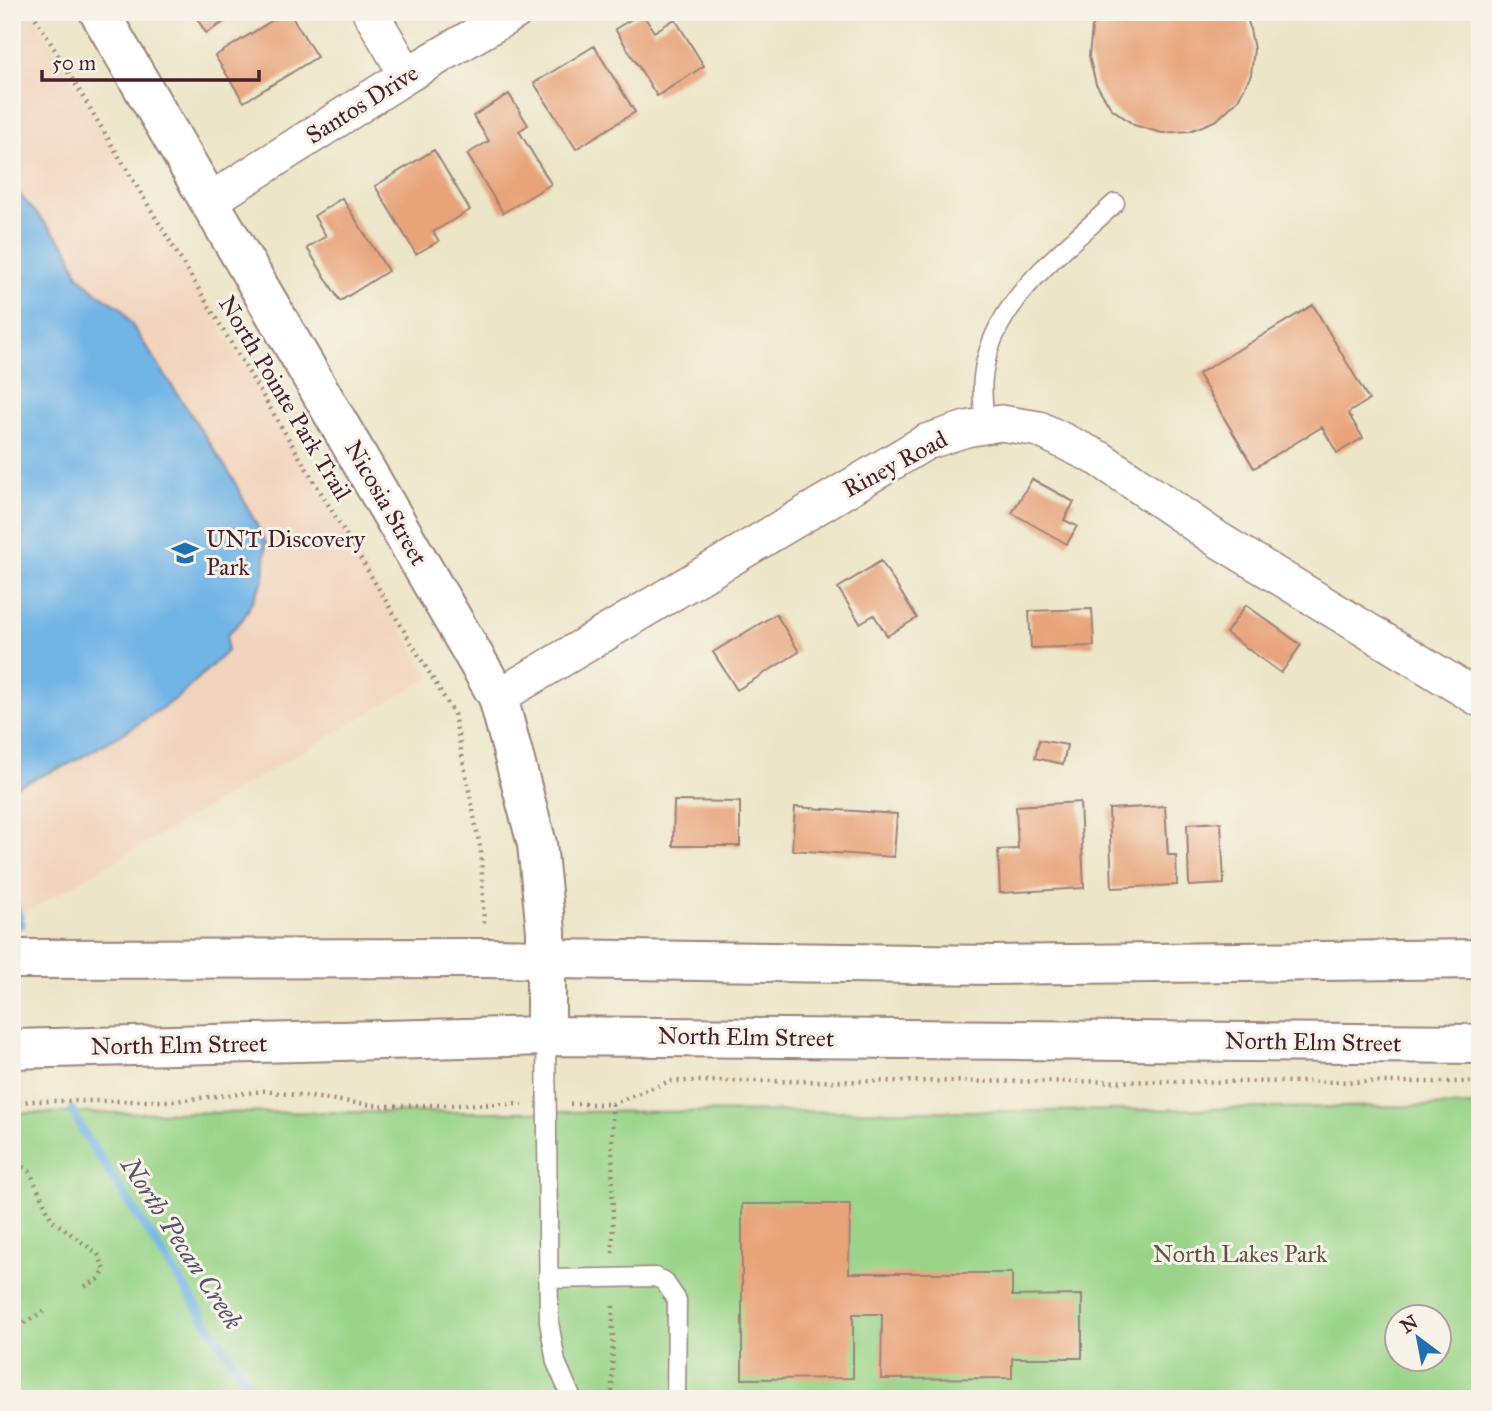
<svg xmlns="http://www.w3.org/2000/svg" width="1492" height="1411" viewBox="0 0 1492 1411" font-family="'IM FELL Great Primer',serif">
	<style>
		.built { fill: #f2d4be }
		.green { fill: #99d488; stroke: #727a5a; stroke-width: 2; fill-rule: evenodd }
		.water { fill: #71b4e6; stroke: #5e6a88; stroke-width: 2 }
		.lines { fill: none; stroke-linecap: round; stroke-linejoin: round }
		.stream { stroke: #71b4e6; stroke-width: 9 }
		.building { fill: #e8a379 }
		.service-casing { stroke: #9b8279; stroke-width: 21 }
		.minor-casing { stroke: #9b8279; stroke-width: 38 }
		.tertiary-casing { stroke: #9b8279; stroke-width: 42 }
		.primary-casing { stroke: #9b8279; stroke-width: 42 }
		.path { stroke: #9b8279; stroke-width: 4.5; stroke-dasharray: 2 5; stroke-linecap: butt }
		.service { stroke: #fff; stroke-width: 18 }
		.minor { stroke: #fff; stroke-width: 35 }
		.tertiary { stroke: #fff; stroke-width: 38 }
		.primary { stroke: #fff; stroke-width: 38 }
		.labels { text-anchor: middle; stroke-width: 6; stroke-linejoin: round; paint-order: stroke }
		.street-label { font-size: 24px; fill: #4a1f2b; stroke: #f7f3e8 }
		.poi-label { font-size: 24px; fill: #4a1f2b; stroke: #f7f3e8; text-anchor: start }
		.park-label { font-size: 24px; fill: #625547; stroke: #f7f3e8 }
		.water-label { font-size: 26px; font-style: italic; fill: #58536c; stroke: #f7f3e8 }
	</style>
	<rect width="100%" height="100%" fill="#f7f3e8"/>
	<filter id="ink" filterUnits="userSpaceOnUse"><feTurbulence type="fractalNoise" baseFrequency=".0143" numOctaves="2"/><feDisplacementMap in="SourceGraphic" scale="14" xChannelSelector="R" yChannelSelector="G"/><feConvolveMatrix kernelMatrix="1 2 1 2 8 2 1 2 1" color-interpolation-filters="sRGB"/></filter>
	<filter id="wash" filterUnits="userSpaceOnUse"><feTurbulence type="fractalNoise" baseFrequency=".00686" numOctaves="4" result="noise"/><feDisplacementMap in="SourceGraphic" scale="28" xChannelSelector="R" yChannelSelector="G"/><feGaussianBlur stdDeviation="1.57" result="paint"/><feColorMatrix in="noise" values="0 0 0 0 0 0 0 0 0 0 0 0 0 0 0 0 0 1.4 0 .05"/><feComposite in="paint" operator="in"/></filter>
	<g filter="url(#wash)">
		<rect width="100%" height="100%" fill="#ece5c7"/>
		<path class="built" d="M12,12H32L431,677L22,915L12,916Z"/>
		<path class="green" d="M1480,1105V1399H12V1117L23,1113L1049,1111ZM1398,1316H1440V1358H1398Z"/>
		<path class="water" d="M12,186L68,249L78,275L97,293L120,307L232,477L266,543L264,579L243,619L227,635V651L180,696L124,733L67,765L12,788Z"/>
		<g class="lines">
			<path class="stream" d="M12,896L21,924
				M72,1110L84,1133L257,1399"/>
		</g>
		<g id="blocks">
			<path class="building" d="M193,12H240L206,33Z
				M286,12H289L317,57L244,102L215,56Z
				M1100,12H1244L1249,24L1254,49L1251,75L1238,100L1217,120L1190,131L1162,133L1134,125L1111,108L1096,84L1089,56L1092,28Z
				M642,13L654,32L675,19L704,66L657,96L615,29Z
				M594,46L635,112L576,149L534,83Z
				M509,94L528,125L519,131L551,184L503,213L467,154L489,141L473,116Z
				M434,150L470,210L433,232L439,241L416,254L375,186Z
				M342,198L388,271L340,301L307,248L326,236L314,216Z
				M1313,305L1369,400L1348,413L1363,438L1337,453L1322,427L1254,468L1198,374Z
				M1032,479L1074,502L1064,520L1077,526L1067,544L1012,513Z
				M881,561L917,618L887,636L874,615L860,623L838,588Z
				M1246,605L1301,645L1281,673L1226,633Z
				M1092,609L1094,646L1031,648L1029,611Z
				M776,614L799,652L737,690L713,652Z
				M1039,740L1067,745L1063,764L1035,758Z
				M674,801L740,802V846H673Z
				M1080,802L1084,888L1000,893L998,850L1018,849L1016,806Z
				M1165,806L1168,855H1176L1177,885L1112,888L1109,809Z
				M795,807L897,814L894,857L792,850Z
				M1221,822L1224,884L1189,886L1187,824Z
				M742,1204H850L849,1273H1012V1296L1082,1295V1358H1012V1378L881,1379L882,1314H853V1378L742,1379Z"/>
		</g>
	</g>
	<g filter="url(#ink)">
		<use href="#blocks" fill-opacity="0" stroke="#9b8279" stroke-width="2"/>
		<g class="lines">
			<g class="service-casing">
				<path id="service" d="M985,426C984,410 981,392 983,377C991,301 1064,251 1115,203
					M546,1036L549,1322L556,1362L572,1399
					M548,1279L655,1277L664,1281L677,1300L676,1399"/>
			</g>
			<g class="minor-casing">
				<path id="minor" d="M370,12L407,75
					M211,200L407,75L515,12
					M498,697L926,442L966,429L1001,423L1039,429L1100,459L1217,539L1480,699"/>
			</g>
			<g class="tertiary-casing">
				<path id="tertiary" d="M99,12L498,697L537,844L546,931V1036"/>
			</g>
			<g class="primary-casing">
				<path id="primary" d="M12,959L486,958L993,965L1480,959
					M12,1049L546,1036L1480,1044"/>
			</g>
			<path class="path" d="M32,12L454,714L481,852L484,924
				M570,1104H612L670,1081L1480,1082
				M612,1104L613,1257
				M12,1105L29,1101H174L264,1091L381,1106L522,1104
				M12,1158L30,1172L52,1220L98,1254L105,1270L99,1279L84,1287
				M12,1330L48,1309
				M612,1399L613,1301"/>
			<use href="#service" class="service"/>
			<use href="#minor" class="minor"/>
			<use href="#tertiary" class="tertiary"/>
			<use href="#primary" class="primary"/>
		</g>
	</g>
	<defs>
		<g id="university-bare" transform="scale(2.1)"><path d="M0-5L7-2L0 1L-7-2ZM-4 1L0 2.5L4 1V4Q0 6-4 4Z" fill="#1f6fb2" stroke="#f7f3e8" stroke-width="2.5" paint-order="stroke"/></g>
	</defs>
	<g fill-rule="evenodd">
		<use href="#university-bare" x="185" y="553"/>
	</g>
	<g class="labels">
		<g class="street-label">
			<text transform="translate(362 104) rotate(-32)" y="8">Santos Drive</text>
			<text transform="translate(285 398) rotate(59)" y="8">North Pointe Park Trail</text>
			<text transform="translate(895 464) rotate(-28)" y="8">Riney Road</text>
			<text transform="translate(386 503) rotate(60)" y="8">Nicosia Street</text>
			<text transform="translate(746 1037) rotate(1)" y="8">North Elm Street</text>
			<text transform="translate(1313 1042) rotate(1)" y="8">North Elm Street</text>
			<text transform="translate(179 1045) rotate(-1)" y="8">North Elm Street</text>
		</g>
		<g class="poi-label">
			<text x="206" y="547">UNT Discovery<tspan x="206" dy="28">Park</tspan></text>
		</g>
		<g class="park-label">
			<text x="1240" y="1262">North Lakes Park</text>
		</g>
		<g class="water-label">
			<text transform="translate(182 1243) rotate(57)" y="9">North Pecan Creek</text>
		</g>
	</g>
	<rect width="1492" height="1411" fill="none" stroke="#f7f3e8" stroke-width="42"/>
	<g transform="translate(1418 1338) rotate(328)"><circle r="33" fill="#f7f3e8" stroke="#b29e9c" stroke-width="2"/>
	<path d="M0-5L12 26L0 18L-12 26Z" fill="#1f6fb2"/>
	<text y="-10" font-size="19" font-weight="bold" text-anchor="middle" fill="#4a1f2b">N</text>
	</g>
	<path d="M42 70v10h217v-10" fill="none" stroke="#4a1f2b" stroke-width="3.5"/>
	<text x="52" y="70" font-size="21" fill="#4a1f2b" stroke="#f7f3e8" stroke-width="5" paint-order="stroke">50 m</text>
</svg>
